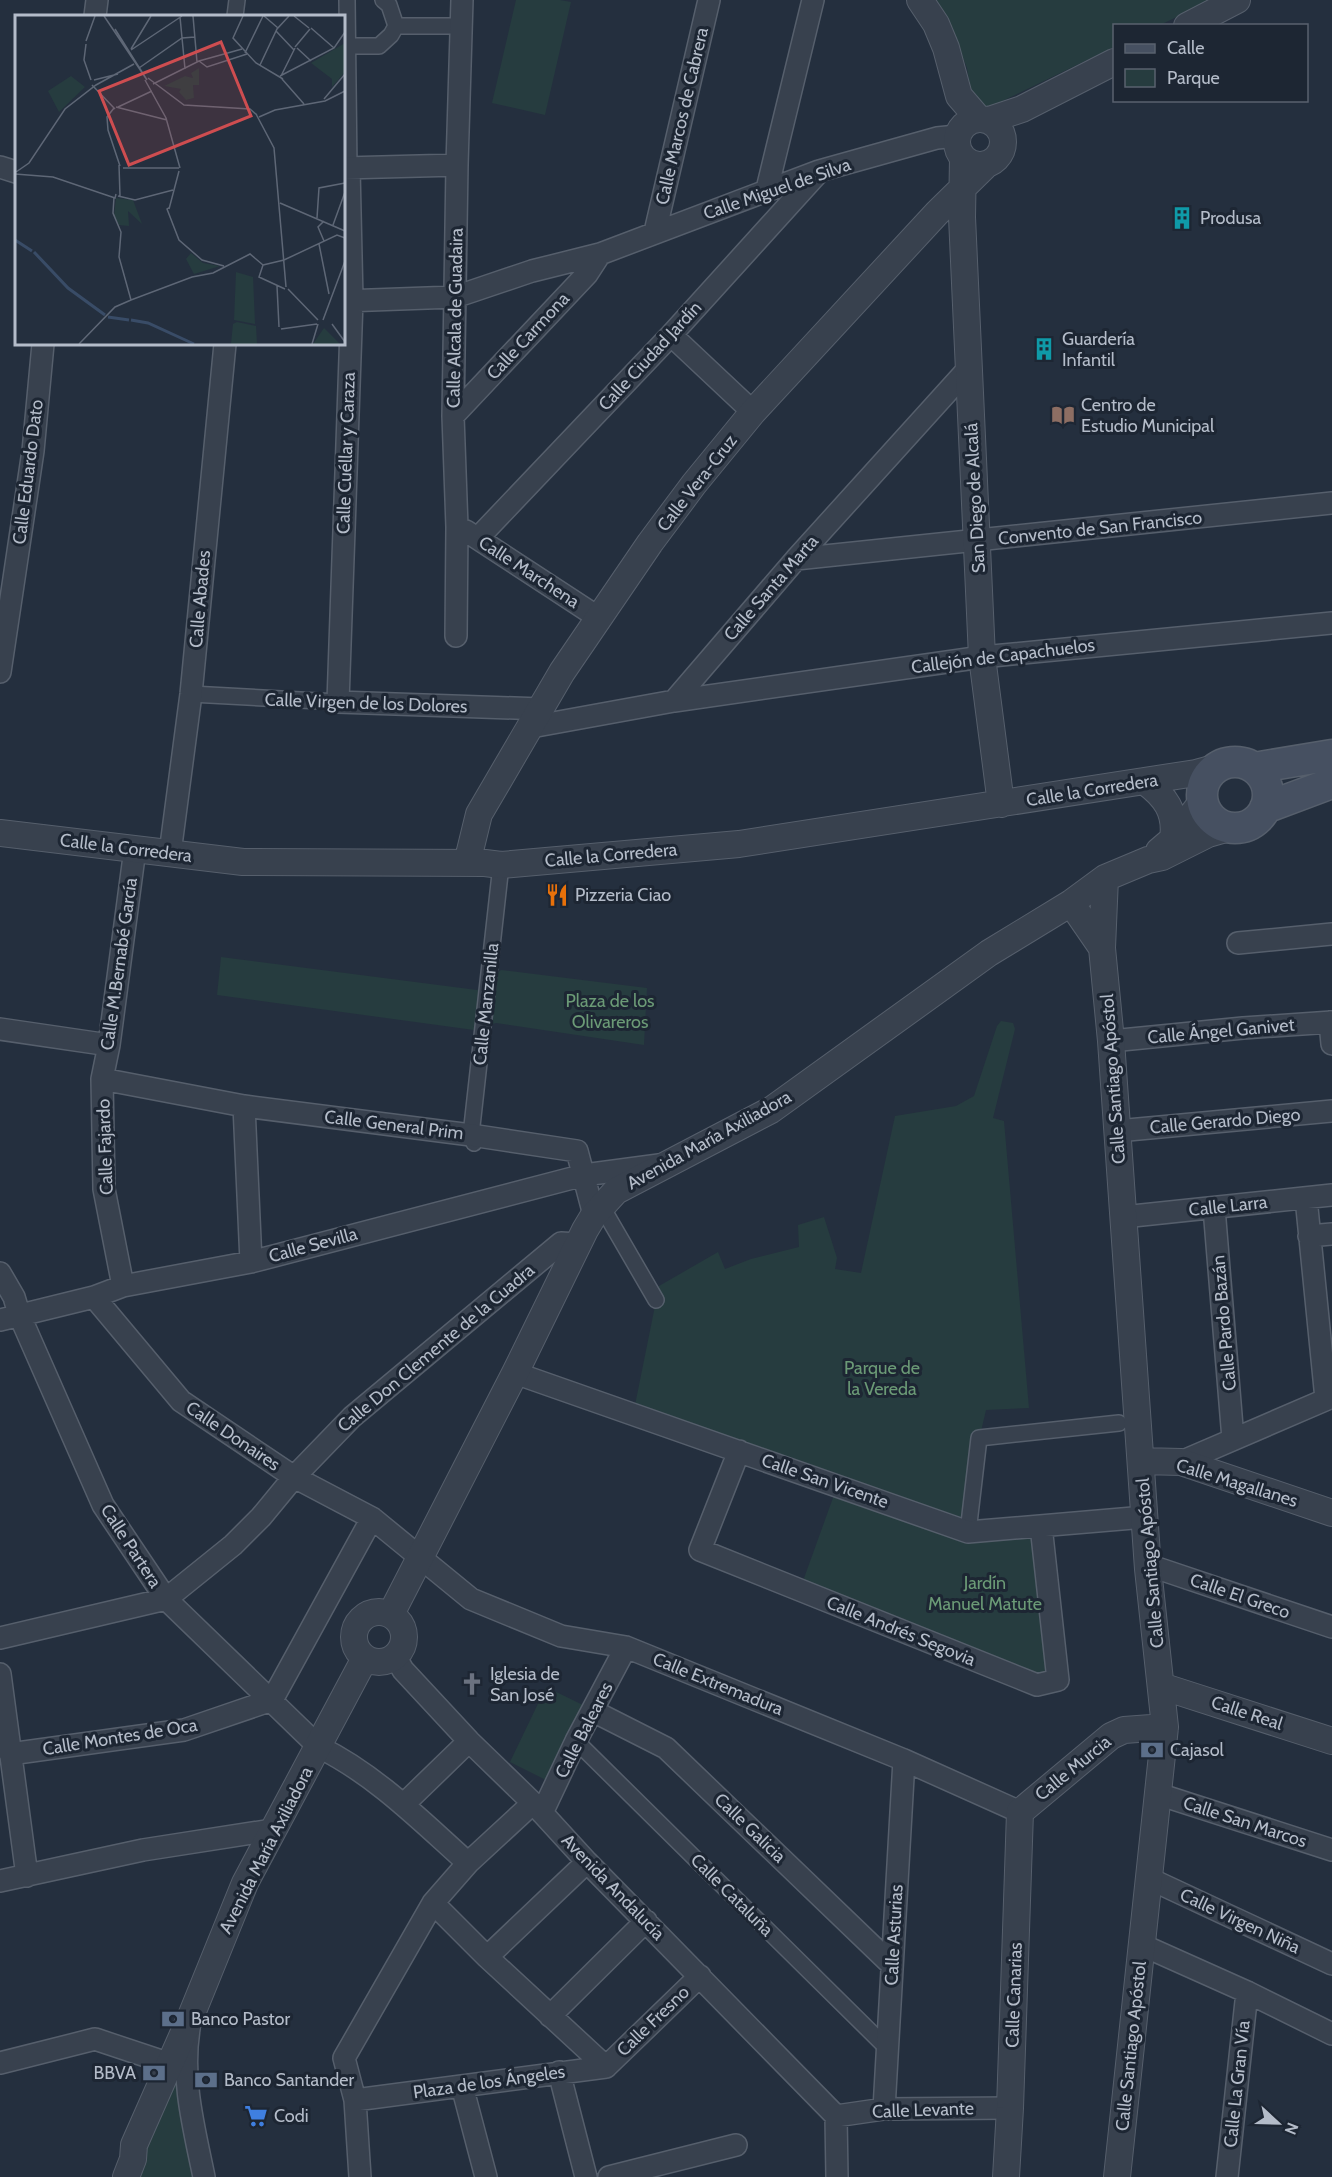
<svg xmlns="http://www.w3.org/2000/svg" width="1332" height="2177" viewBox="0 0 1332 2177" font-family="Cabin,sans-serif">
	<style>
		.green { fill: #263c3f }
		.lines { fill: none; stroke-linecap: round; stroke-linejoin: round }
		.pedestrian-casing { stroke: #565f6c; stroke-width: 18 }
		.minor-casing { stroke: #565f6c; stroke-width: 24 }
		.tertiary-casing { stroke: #565f6c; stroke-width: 28 }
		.secondary-casing { stroke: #565f6c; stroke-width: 33 }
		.pedestrian { stroke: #38414e; stroke-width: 15 }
		.minor { stroke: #38414e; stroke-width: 21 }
		.tertiary { stroke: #38414e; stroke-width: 26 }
		.secondary { stroke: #465061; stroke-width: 30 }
		.labels { text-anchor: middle; stroke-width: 6; stroke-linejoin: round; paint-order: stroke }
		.street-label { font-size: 18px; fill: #b4bcc9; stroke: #1d2633 }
		.poi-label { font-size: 18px; fill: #b4bcc9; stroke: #1d2633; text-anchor: start }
		.park-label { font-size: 18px; fill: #6b9a76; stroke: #1d2633 }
		.inset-river { fill: none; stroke: #394c67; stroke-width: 3 }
		.inset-road { fill: none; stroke: #5e6776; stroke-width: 1.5 }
		.view { fill: #ce4d50; fill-opacity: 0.15; stroke: #ce4d50; stroke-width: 3 }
		.inset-edge { fill: none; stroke: #b4bcc9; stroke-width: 3 }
	</style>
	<rect width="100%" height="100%" fill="#242f3e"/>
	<path class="green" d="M516,0H560L571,2L545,115L492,103Z
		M937,0H1212L1160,25L1114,26V47L982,111L971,93L967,68L958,45Z
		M221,957L477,990L501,970L647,988L644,1045L496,1023L474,1030L217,995Z
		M1001,1021L1013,1023L1015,1029L993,1118L1004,1121L1029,1408L986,1410L961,1517L634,1410L659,1286L718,1252L725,1269L751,1259L799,1247L798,1225L824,1217L837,1258L835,1269L861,1273L895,1116L956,1106L974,1096L997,1026Z
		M834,1495L969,1535L1038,1530L1055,1680L1035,1681L803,1581Z
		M546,1687L585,1706L548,1781L510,1762Z
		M185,2035L200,2177H131Z"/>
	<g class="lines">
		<g class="pedestrian-casing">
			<path id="pedestrian" d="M347,0L349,168
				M383,0L389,5L396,26H462
				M235,16L237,0
				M347,46H379L391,35L396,26
				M191,694L338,702
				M474,1143L471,1135L501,865
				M602,1207L656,1300
				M968,1532L979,1438L1119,1423
				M576,1741L887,2048"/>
		</g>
		<g class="minor-casing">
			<path id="minor" d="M95,16L97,0
				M0,167L16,172
				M344,168L457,165
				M349,168L352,300L338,702L541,709
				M767,189L813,0
				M655,232L709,0
				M344,301L455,297L532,271L600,254L819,171L937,138L957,136
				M671,335L753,412
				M453,416L587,274L600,254
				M466,531L599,618
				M478,538L671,335L817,174
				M796,559L1332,503
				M456,636L457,527L453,416L457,165L462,0
				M0,672L33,451L43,344
				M674,701L982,657L1332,623
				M531,727L674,701L796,559L968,369
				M170,853L191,694L225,344
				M1238,943L1332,934
				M1330,1022L1332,1044
				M0,1029L109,1045
				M1111,1041L1243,1028L1332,1022
				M102,1079L244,1106L471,1135L577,1151L594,1215
				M244,1106L251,1262
				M1117,1131L1332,1111
				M1306,1198L1326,1399
				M1214,1208L1233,1439
				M1123,1217L1332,1195
				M1309,1236L1332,1234
				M0,1273L14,1297L19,1314L103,1505L166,1599L319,1747C376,1775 421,1821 468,1863
				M123,1286L104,1189L102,1079L109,1045L135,849
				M94,1297L181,1401L294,1477L372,1518L471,1599L561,1636L626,1647L904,1760L1020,1812
				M0,1320L94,1297L123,1286L251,1262L584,1175L659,1165
				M515,1373L968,1532L1145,1517
				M739,1451L700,1550L1037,1685L1058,1680L1041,1526
				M1181,1462L1332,1397
				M1148,1569L1157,1568L1332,1627
				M0,1638L166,1599L233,1545L261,1517L294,1477L352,1417L561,1243L578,1244
				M395,1656L403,1670L469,1741L533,1803L587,1862L836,2116
				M0,1674L27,1876
				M593,1711L666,1748L892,1965
				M10,1754L184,1730L272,1700L372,1518
				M1158,1794L1332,1850
				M403,1805L469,1741
				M542,1813L576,1741L626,1647
				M1148,1878L1332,1964
				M0,1881L143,1850L272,1830
				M433,1903L487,1957L606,2067
				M1142,1945L1247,1992L1332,2034
				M487,1957L587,1862
				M550,2016L646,1921
				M189,2029C181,2080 194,2128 204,2177
				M0,2063L95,2039L170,2064
				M606,2067L700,1976
				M559,2072L586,2177
				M462,2086L486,2177
				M355,2100L606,2067
				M884,2109L904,1760
				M836,2116L884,2109L1010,2108
				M836,2116L837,2177
				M360,2177L355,2100L344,2058L433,1903L468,1863L533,1803
				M609,2177L736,2145
				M1227,2177L1247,1992"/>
		</g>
		<g class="tertiary-casing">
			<path id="tertiary" d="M920,0L936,24L946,48L959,96L978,118
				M1187,26L1237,0
				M957 142a23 23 0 1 1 46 0a23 23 0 1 1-46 0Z
				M989,120L1022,109L1114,62
				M963,158L962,217L982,657L1001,804
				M1144,781C1165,796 1177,812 1173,839
				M0,833L243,862L485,863L501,865L739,844L1196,773L1218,767
				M1159,851L1173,839L1202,802
				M467,863L479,814L562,672L650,543L694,484L753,412L937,213L987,164
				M1105,878L1102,948L1111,1041L1148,1569L1165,1727L1117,2177
				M1071,903L1102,948
				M1141,1461L1181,1462L1332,1513
				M354 1637a25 25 0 1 1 50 0a25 25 0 1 1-50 0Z
				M391,1614L515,1373L585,1230L594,1215L616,1191L771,1110L989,953L1071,903L1105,878L1148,860L1162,857L1208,834L1229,828
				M1161,1686L1332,1741
				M126,2177L133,2159L134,2145L191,2016L245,1883L365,1658
				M1006,2177L1010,2108L1020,1812L1111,1736L1124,1730L1165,1727"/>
		</g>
		<g class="secondary-casing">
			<path id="secondary" d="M1202 795a33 33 0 1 1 66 0a33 33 0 1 1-66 0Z
				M1254,768L1332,755
				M1265,808L1332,783"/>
		</g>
		<use href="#pedestrian" class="pedestrian"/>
		<use href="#minor" class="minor"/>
		<use href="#tertiary" class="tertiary"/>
		<use href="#secondary" class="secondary"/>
	</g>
	<defs>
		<g id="building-bare" transform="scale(1.8)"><path d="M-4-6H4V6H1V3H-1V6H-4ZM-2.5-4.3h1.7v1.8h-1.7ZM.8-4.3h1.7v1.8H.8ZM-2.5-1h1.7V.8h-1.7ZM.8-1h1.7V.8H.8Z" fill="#0f9aa8" stroke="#1d2633" stroke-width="2.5" paint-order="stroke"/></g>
		<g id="library-bare" transform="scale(1.8)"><path d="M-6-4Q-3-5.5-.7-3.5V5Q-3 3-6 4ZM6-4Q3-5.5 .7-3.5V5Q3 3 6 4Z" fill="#8d6e63" stroke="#1d2633" stroke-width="2.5" paint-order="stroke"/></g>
		<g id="restaurant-bare" transform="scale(1.8)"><path d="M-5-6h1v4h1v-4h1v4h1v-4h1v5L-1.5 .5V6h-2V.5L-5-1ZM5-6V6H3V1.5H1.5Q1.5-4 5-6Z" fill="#e8710a" stroke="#1d2633" stroke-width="2.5" paint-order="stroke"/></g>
		<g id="church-bare" transform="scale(1.8)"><path d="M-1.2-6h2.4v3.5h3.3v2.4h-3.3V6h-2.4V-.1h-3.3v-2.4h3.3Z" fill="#6b7280" stroke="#1d2633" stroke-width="2.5" paint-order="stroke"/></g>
		<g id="bank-bare" transform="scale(1.8)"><path d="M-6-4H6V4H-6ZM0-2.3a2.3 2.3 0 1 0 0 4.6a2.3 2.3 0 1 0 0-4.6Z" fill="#5c6f8a" stroke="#1d2633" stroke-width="2.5" paint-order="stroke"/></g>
		<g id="supermarket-bare" transform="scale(1.8)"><path d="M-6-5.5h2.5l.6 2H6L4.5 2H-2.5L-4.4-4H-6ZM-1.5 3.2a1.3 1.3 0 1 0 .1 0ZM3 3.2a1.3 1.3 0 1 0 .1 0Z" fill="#3f7fe0" stroke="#1d2633" stroke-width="2.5" paint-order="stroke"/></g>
	</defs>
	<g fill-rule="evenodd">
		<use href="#building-bare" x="1182" y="218"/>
		<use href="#building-bare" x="1044" y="349"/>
		<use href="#library-bare" x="1063" y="415"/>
		<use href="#restaurant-bare" x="557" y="895"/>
		<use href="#church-bare" x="472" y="1684"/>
		<use href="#bank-bare" x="1152" y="1750"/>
		<use href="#bank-bare" x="173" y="2019"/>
		<use href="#bank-bare" x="154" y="2073"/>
		<use href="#bank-bare" x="206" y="2080"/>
		<use href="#supermarket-bare" x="256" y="2116"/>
	</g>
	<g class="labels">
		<g class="street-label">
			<text transform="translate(682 116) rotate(-77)" y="6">Calle Marcos de Cabrera</text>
			<text transform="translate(777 189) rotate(-19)" y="6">Calle Miguel de Silva</text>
			<text transform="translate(455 318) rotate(-89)" y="6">Calle Alcala de Guadaira</text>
			<text transform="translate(528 336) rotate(-47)" y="6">Calle Carmona</text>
			<text transform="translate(650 356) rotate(-47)" y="6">Calle Ciudad Jardín</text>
			<text transform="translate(346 453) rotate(-88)" y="6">Calle Cuéllar y Caraza</text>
			<text transform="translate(28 472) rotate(-83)" y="6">Calle Eduardo Dato</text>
			<text transform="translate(697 483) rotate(-52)" y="6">Calle Vera-Cruz</text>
			<text transform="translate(975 498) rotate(-93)" y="6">San Diego de Alcalá</text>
			<text transform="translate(1100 528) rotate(-6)" y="6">Convento de San Francisco</text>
			<text transform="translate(529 572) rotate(33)" y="6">Calle Marchena</text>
			<text transform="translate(771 588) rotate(-49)" y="6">Calle Santa Marta</text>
			<text transform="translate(200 599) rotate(-85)" y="6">Calle Abades</text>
			<text transform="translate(1003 656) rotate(-7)" y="6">Callejón de Capachuelos</text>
			<text transform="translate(366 703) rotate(2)" y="6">Calle Virgen de los Dolores</text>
			<text transform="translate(1092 790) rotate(-9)" y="6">Calle la Corredera</text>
			<text transform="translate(126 848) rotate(7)" y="6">Calle la Corredera</text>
			<text transform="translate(611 855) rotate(-5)" y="6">Calle la Corredera</text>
			<text transform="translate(119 964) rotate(-82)" y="6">Calle M.Bernabé García</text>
			<text transform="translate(486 1004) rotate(-84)" y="6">Calle Manzanilla</text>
			<text transform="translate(1221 1031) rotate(-5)" y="6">Calle Ángel Ganivet</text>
			<text transform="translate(1113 1079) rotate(-94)" y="6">Calle Santiago Apóstol</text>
			<text transform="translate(1225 1121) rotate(-5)" y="6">Calle Gerardo Diego</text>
			<text transform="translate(394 1125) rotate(7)" y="6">Calle General Prim</text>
			<text transform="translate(709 1140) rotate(-29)" y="6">Avenida María Axiliadora</text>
			<text transform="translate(105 1147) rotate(-92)" y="6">Calle Fajardo</text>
			<text transform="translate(1228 1206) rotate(-6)" y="6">Calle Larra</text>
			<text transform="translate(313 1245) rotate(-15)" y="6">Calle Sevilla</text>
			<text transform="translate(1224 1323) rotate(-95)" y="6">Calle Pardo Bazán</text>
			<text transform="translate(436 1348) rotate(-40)" y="6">Calle Don Clemente de la Cuadra</text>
			<text transform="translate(233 1436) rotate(34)" y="6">Calle Donaires</text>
			<text transform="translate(825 1481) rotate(19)" y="6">Calle San Vicente</text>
			<text transform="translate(1237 1483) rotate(17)" y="6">Calle Magallanes</text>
			<text transform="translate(131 1546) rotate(57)" y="6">Calle Partera</text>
			<text transform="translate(1150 1563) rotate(-95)" y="6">Calle Santiago Apóstol</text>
			<text transform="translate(1240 1596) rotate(19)" y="6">Calle El Greco</text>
			<text transform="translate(901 1631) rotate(22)" y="6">Calle Andrés Segovia</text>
			<text transform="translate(718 1684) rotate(22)" y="6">Calle Extremadura</text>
			<text transform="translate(1247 1713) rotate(18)" y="6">Calle Real</text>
			<text transform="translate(584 1730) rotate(-63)" y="6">Calle Baleares</text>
			<text transform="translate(120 1737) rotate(-9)" y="6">Calle Montes de Oca</text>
			<text transform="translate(1073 1768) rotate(-39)" y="6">Calle Murcia</text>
			<text transform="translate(1245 1822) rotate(18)" y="6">Calle San Marcos</text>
			<text transform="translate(750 1828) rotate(44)" y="6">Calle Galicia</text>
			<text transform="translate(266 1850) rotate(-63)" y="6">Avenida María Axiliadora</text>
			<text transform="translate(613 1887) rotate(46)" y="6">Avenida Andalucía</text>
			<text transform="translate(732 1895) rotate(45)" y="6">Calle Cataluña</text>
			<text transform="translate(1240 1921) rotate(25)" y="6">Calle Virgen Niña</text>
			<text transform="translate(894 1935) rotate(-87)" y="6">Calle Asturias</text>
			<text transform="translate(1014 1995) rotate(-88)" y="6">Calle Canarias</text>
			<text transform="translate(653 2021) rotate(-44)" y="6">Calle Fresno</text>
			<text transform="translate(1131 2046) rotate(-84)" y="6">Calle Santiago Apóstol</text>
			<text transform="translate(489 2082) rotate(-8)" y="6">Plaza de los Ángeles</text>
			<text transform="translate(1237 2084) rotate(-84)" y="6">Calle La Gran Vía</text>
			<text transform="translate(923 2110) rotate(-2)" y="6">Calle Levante</text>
		</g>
		<g class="poi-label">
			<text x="1200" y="224">Produsa</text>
			<text x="1062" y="345">Guardería<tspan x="1062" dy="21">Infantil</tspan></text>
			<text x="1081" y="411">Centro de<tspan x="1081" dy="21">Estudio Municipal</tspan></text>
			<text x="575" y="901">Pizzeria Ciao</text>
			<text x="490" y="1680">Iglesia de<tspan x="490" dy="21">San José</tspan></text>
			<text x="1170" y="1756">Cajasol</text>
			<text x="191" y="2025">Banco Pastor</text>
			<text x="136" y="2079" text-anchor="end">BBVA</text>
			<text x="224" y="2086">Banco Santander</text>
			<text x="274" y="2122">Codi</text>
		</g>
		<g class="park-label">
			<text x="610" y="1007">Plaza de los<tspan x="610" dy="21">Olivareros</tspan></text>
			<text x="882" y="1374">Parque de<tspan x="882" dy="21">la Vereda</tspan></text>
			<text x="985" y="1589">Jardín<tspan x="985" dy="21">Manuel Matute</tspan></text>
		</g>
	</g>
	<g transform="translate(15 15)">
		<rect width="330" height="330" fill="#242f3e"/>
		<path d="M330,28V57L317,72V64L296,48ZM184,53V70H178L179,83L171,85L164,77L166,74L149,71L170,61L178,63L176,58ZM56,61L70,72L44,97L33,76ZM101,183L118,185L127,209L113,196L114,211L104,210L99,201ZM176,238L188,248L205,251L179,259L171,244ZM221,257L238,262L240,309L219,305ZM222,307L241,311L242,329H216L218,309ZM309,313L325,329H298Z" fill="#263c3f"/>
		<path class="inset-river" d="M0,225L17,236M19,237L53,273L90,300M93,302L114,305M116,305L133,308L179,329"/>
		<path class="inset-road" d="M89,1L132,65L100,14M178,1L182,47M228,1L218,23L241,48L268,64M249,1L263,13M279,1L294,13M165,2L170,54M296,13L319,33M261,16L279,35M71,26L80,1M71,29L69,45L76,65M280,32L295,14M282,33L296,46M116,34L136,1M116,35L167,1M230,38L248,1M184,46L192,52L232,39M245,50L262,14L274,1M124,53L167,23L180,22M265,61L319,33L330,17M266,61L280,33M133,63L169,90L235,94L242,100M267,64L289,89M79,65L103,59M130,65L151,103L165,153M138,69L184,46L227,34M77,70L100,94M309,84L330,59M101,92L152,105M103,92L137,76M99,93L92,102L93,115L105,151M241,99L259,133L271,272M244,102L260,95L310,86L330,76M104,150L105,181M108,153H164M1,157L14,148L50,94L81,70L119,49M0,159L38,162L100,183L101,179M103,181L120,185L158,175M99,182L98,198L106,217L104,242L116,285L177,262L198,258L235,239L248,250M265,188L330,216M155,192L152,194L164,225L187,245L209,251M154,194L164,156M302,203L304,173L330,168M309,206L303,212L309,226M318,210L330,177M304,229L314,279M248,250L269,245L322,220L330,223M248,250L244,262L270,274M262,271L264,312M273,274L303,305M308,305L330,246M317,309L330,327M266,314L302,309M64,329L100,292L116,285M297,329L303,309"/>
		<path class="view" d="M206,27L236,101L114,150L84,76Z"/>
		<rect width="330" height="330" class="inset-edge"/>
	</g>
	<rect x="1113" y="24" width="195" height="78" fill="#1d2633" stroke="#59626f" stroke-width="1.5"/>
	<rect x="1125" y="44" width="30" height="9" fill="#465061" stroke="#59626f" stroke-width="1.5"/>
	<text x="1167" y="54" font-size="18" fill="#b4bcc9">Calle</text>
	<rect x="1125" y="69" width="30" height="18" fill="#263c3f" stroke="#59626f" stroke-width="1.5"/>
	<text x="1167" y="84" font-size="18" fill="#b4bcc9">Parque</text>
	<g transform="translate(1278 2123) rotate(112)" stroke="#1d2633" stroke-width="4.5" paint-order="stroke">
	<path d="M0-4.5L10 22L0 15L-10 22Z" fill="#b4bcc9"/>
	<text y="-9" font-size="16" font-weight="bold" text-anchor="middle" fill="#b4bcc9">N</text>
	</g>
</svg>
